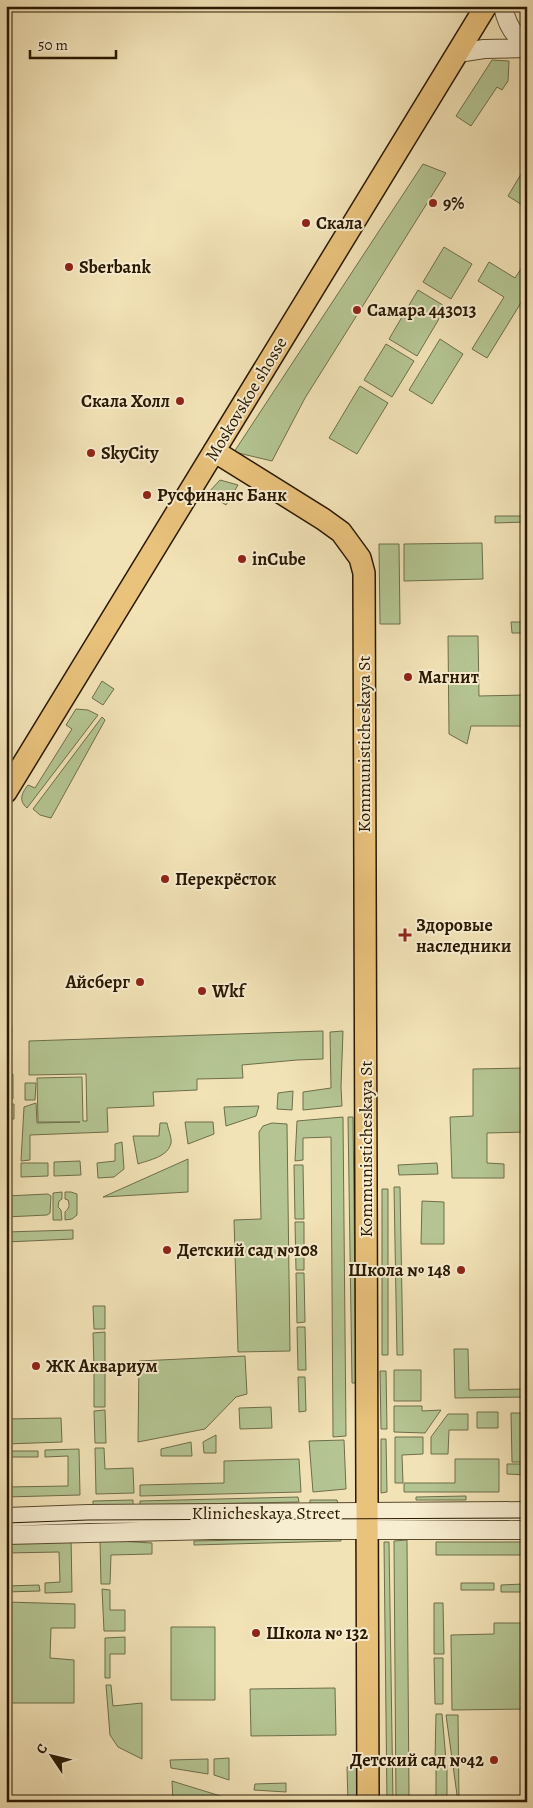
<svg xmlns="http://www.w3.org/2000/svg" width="533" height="1808" viewBox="0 0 533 1808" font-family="Alegreya,serif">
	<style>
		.green { fill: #b4c593; stroke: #6e6e4a }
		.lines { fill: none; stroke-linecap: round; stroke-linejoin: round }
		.minor-casing { stroke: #5b4b2f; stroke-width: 20 }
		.major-casing { stroke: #291802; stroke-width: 24 }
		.minor { stroke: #f7edd0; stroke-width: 18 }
		.major { stroke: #e9c27c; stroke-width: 21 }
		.tram { stroke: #291802; stroke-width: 1 }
		.poi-dot { fill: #8f2418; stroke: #f7edd0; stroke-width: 2 }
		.labels { text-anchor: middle; stroke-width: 4; stroke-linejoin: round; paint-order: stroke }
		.poi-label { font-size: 18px; font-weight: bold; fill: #291802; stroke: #f7edd0; text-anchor: start }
		.street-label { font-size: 18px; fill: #291802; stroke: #f7edd0 }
	</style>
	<rect width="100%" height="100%" fill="#f2e3b7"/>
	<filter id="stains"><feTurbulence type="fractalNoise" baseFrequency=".004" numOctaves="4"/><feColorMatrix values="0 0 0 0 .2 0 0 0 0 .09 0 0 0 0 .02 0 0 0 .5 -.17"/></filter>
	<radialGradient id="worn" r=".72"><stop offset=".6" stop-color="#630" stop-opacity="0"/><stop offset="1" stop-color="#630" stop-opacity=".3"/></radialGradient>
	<path class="green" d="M492,60L509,61L508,81L502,90L497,87L471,126L456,116Z
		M423,164L446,173L305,398L272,461L234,452Z
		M527,164V208L508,196Z
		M444,247L472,264L451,299L423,282Z
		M527,260V293L487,358L472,349L504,297L478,281L489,262L515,278Z
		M418,290L446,307L417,356L389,339Z
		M440,339L463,354L432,404L409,390Z
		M386,344L414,361L392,397L364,380Z
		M360,386L388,403L357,454L329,438Z
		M220,480L238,485L226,505L208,493Z
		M495,516H526V522L495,523Z
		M482,543L483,579L404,581V544Z
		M379,544H399L400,624H380Z
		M511,622H527V633H512Z
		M448,636H478L479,696L527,695V726H471L467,744L449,734Z
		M102,681L114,689L103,705L92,698Z
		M76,709L88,710L98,715L27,808C18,800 22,793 28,785L35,788L72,729L66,725Z
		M102,717L105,720L104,722L51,818L40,815L33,809Z
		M6,1023L12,1027L11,1068H6Z
		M323,1031V1059L297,1060L242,1065L243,1078L197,1079V1090L153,1092L154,1106L107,1108L108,1132L30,1135V1160L21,1161L24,1107L36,1103L37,1123L80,1122H38L37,1078L82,1077L83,1121H87L86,1074L29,1075V1041Z
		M343,1031L341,1087L342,1106L303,1110V1092L331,1088L330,1032Z
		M527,1068V1132L487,1133V1163L504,1164V1178H452L450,1117L473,1116V1069Z
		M6,1074H13V1099H6Z
		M25,1083H36L35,1100H25Z
		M293,1091L292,1110L277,1109L278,1093Z
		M6,1104H14V1119H6Z
		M259,1106L256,1116L226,1126L224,1107Z
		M343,1117L346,1436L333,1437L331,1137L303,1138V1160L295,1161L297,1121Z
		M348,1117H353L356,1383H352Z
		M185,1122H213L214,1134L188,1144Z
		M160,1123H167C168,1129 172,1138 171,1143C168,1157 149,1160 138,1164L133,1136H159Z
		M272,1123L287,1124L290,1351L238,1352L234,1220L261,1219L259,1132L263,1126Z
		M122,1142L124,1169L114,1177L98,1178L97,1163L115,1161V1144Z
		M188,1159V1192L103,1197Z
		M80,1161L81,1175L54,1176V1162Z
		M21,1163H48V1176L21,1177Z
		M437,1163L438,1174L399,1175L398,1165Z
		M294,1165H303L304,1219H295Z
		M394,1187H400L403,1355H397Z
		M382,1189H388V1355H382Z
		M62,1192V1199L59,1201L58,1207L61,1210L62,1220H53V1193Z
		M65,1192H71L77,1194V1215L72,1219L65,1220V1212C69,1208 70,1206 68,1200L65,1199Z
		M48,1194L51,1196L50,1213L47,1215L6,1217V1196Z
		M422,1201L444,1202V1244H421Z
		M295,1222H304V1270H296Z
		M73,1230V1239L6,1242V1232Z
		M296,1273H304L305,1322L297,1323Z
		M93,1306H105V1329H94Z
		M297,1327H305L306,1370H298Z
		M105,1332V1368H94L93,1333Z
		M454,1349H468L469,1390L527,1389V1397L455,1398Z
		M245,1356L247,1394L236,1397L205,1429L138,1442L139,1361Z
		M394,1370H421V1401H394Z
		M94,1371H105V1407H94Z
		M380,1371H386L387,1429H381Z
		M298,1377H305L306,1411L299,1412Z
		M394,1406H422V1411L441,1410L425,1433L394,1432Z
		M271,1407L272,1428L240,1429L239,1408Z
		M105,1410L106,1443H95L94,1411Z
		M477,1412H498V1428H477Z
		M511,1413H527V1462H512Z
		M448,1414H468V1430H449L448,1454H431V1437Z
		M61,1418L62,1442L6,1444V1419Z
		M216,1435V1453H204L203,1442Z
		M395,1437H423V1454L402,1455L403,1483H395Z
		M381,1439H386L387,1492L381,1493Z
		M344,1440L346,1489L313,1492L309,1441Z
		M191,1442L192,1456H161V1449Z
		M95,1448H104L105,1469L133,1468L134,1493L96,1494Z
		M79,1449L80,1495L6,1497V1487L68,1486V1456L45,1457V1450Z
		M6,1451H38V1457H6Z
		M299,1459L301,1492L140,1496V1485L224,1483V1461Z
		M455,1459H499V1492H404V1483H455Z
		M507,1464H527V1475L507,1474Z
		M466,1496V1500H416V1497Z
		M298,1497L299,1502L140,1505V1501Z
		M133,1500V1506H93V1501Z
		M310,1500H337L338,1504H310Z
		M71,1537L72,1592L45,1593V1583L60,1582L59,1552L6,1553V1539Z
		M341,1538V1541L194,1545V1541Z
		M100,1540L152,1543V1554L111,1555L110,1584H101Z
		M407,1540L409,1796H436V1765H447V1802H396L394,1541Z
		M384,1542H389L393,1802H387Z
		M436,1542H527V1592H501V1585L523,1584V1555H436Z
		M461,1583H494V1590H461Z
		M39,1585L40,1591L6,1592V1586Z
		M102,1589L110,1590V1610H125V1631H104Z
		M6,1602L75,1604V1628H51L50,1658L74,1660V1703H6Z
		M434,1603H443L444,1654H434Z
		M494,1623H527V1709L452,1710L451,1635L494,1634Z
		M171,1627H215V1700H171Z
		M125,1637V1654H110V1678H105V1638Z
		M434,1658H443V1704H435Z
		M106,1685H111L113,1706L142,1703V1759L118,1747L110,1735Z
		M335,1688L336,1735L251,1736L250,1689Z
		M436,1714H442L446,1760H435Z
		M446,1715H458L459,1802H458Z
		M229,1758V1780L214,1775V1759Z
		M208,1759V1774L171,1768L170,1760Z
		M358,1766L359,1802H348L347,1767Z
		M172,1781L227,1798L248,1802H173Z
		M286,1783V1792L254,1790L255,1784Z"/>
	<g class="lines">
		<g class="minor-casing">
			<path id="minor" d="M503,6C506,22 513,36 527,45
				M458,53L484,49L527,48
				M6,1517L88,1514L527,1511
				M6,1535L213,1530H527"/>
		</g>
		<g class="major-casing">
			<path id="major" d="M214,451L323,519L341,532L360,558L364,573L368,1802
				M6,792L486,6"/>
		</g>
		<use href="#minor" class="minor"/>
		<use href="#major" class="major"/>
		<path class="tram" d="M6,1523L88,1520L527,1518"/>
	</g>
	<g class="poi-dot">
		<circle cx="433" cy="203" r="5"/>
		<circle cx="306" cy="223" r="5"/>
		<circle cx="69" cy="267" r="5"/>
		<circle cx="357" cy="310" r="5"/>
		<circle cx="180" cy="401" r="5"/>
		<circle cx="91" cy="453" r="5"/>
		<circle cx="147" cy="495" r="5"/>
		<circle cx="242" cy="559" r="5"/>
		<circle cx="408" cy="677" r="5"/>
		<circle cx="165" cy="879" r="5"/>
		<path d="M402.5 927.5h5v5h5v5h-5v5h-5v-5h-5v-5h5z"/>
		<circle cx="140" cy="982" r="5"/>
		<circle cx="202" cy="991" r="5"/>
		<circle cx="167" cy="1250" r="5"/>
		<circle cx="461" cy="1270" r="5"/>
		<circle cx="36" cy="1366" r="5"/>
		<circle cx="256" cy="1633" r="5"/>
		<circle cx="494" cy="1760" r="5"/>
	</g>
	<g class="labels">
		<g class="poi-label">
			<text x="443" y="209">9%</text>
			<text x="316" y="229">Скала</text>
			<text x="79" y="273">Sberbank</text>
			<text x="367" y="316">Самара 443013</text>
			<text x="170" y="407" text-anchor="end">Скала Холл</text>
			<text x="101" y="459">SkyCity</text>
			<text x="157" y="501">Русфинанс Банк</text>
			<text x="252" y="565">inCube</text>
			<text x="418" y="683">Магнит</text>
			<text x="175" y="885">Перекрёсток</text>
			<text x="416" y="931">Здоровые<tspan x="416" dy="21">наследники</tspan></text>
			<text x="130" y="988" text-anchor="end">Айсберг</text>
			<text x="212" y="997">Wkf</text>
			<text x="177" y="1256">Детский сад №108</text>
			<text x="451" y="1276" text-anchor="end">Школа № 148</text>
			<text x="46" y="1372">ЖК Аквариум</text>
			<text x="266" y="1639">Школа № 132</text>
			<text x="484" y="1766" text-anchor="end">Детский сад №42</text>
		</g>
		<g class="street-label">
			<text transform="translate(246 399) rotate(-59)" y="6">Moskovskoe shosse</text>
			<text transform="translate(364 744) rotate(-90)" y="6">Kommunisticheskaya St</text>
			<text transform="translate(366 1149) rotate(-90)" y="6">Kommunisticheskaya St</text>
			<text x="266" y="1519">Klinicheskaya Street</text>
		</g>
	</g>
	<rect width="533" height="1808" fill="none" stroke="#f2e3b7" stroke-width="25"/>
	<rect x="8" y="8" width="518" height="1793" fill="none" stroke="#291802" stroke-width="2.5"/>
	<rect x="12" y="12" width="508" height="1783" fill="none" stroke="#291802"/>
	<g transform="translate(52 1756) rotate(305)" stroke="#f7edd0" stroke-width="4" paint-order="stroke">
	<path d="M0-4L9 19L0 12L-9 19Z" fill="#291802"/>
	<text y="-8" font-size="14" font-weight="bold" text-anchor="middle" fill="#291802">С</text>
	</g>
	<path d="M30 50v8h86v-8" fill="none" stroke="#291802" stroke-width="2.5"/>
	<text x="38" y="50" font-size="15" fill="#291802" stroke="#f7edd0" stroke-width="4" paint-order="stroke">50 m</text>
	<rect width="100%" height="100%" filter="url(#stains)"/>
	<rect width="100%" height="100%" fill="url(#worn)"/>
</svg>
